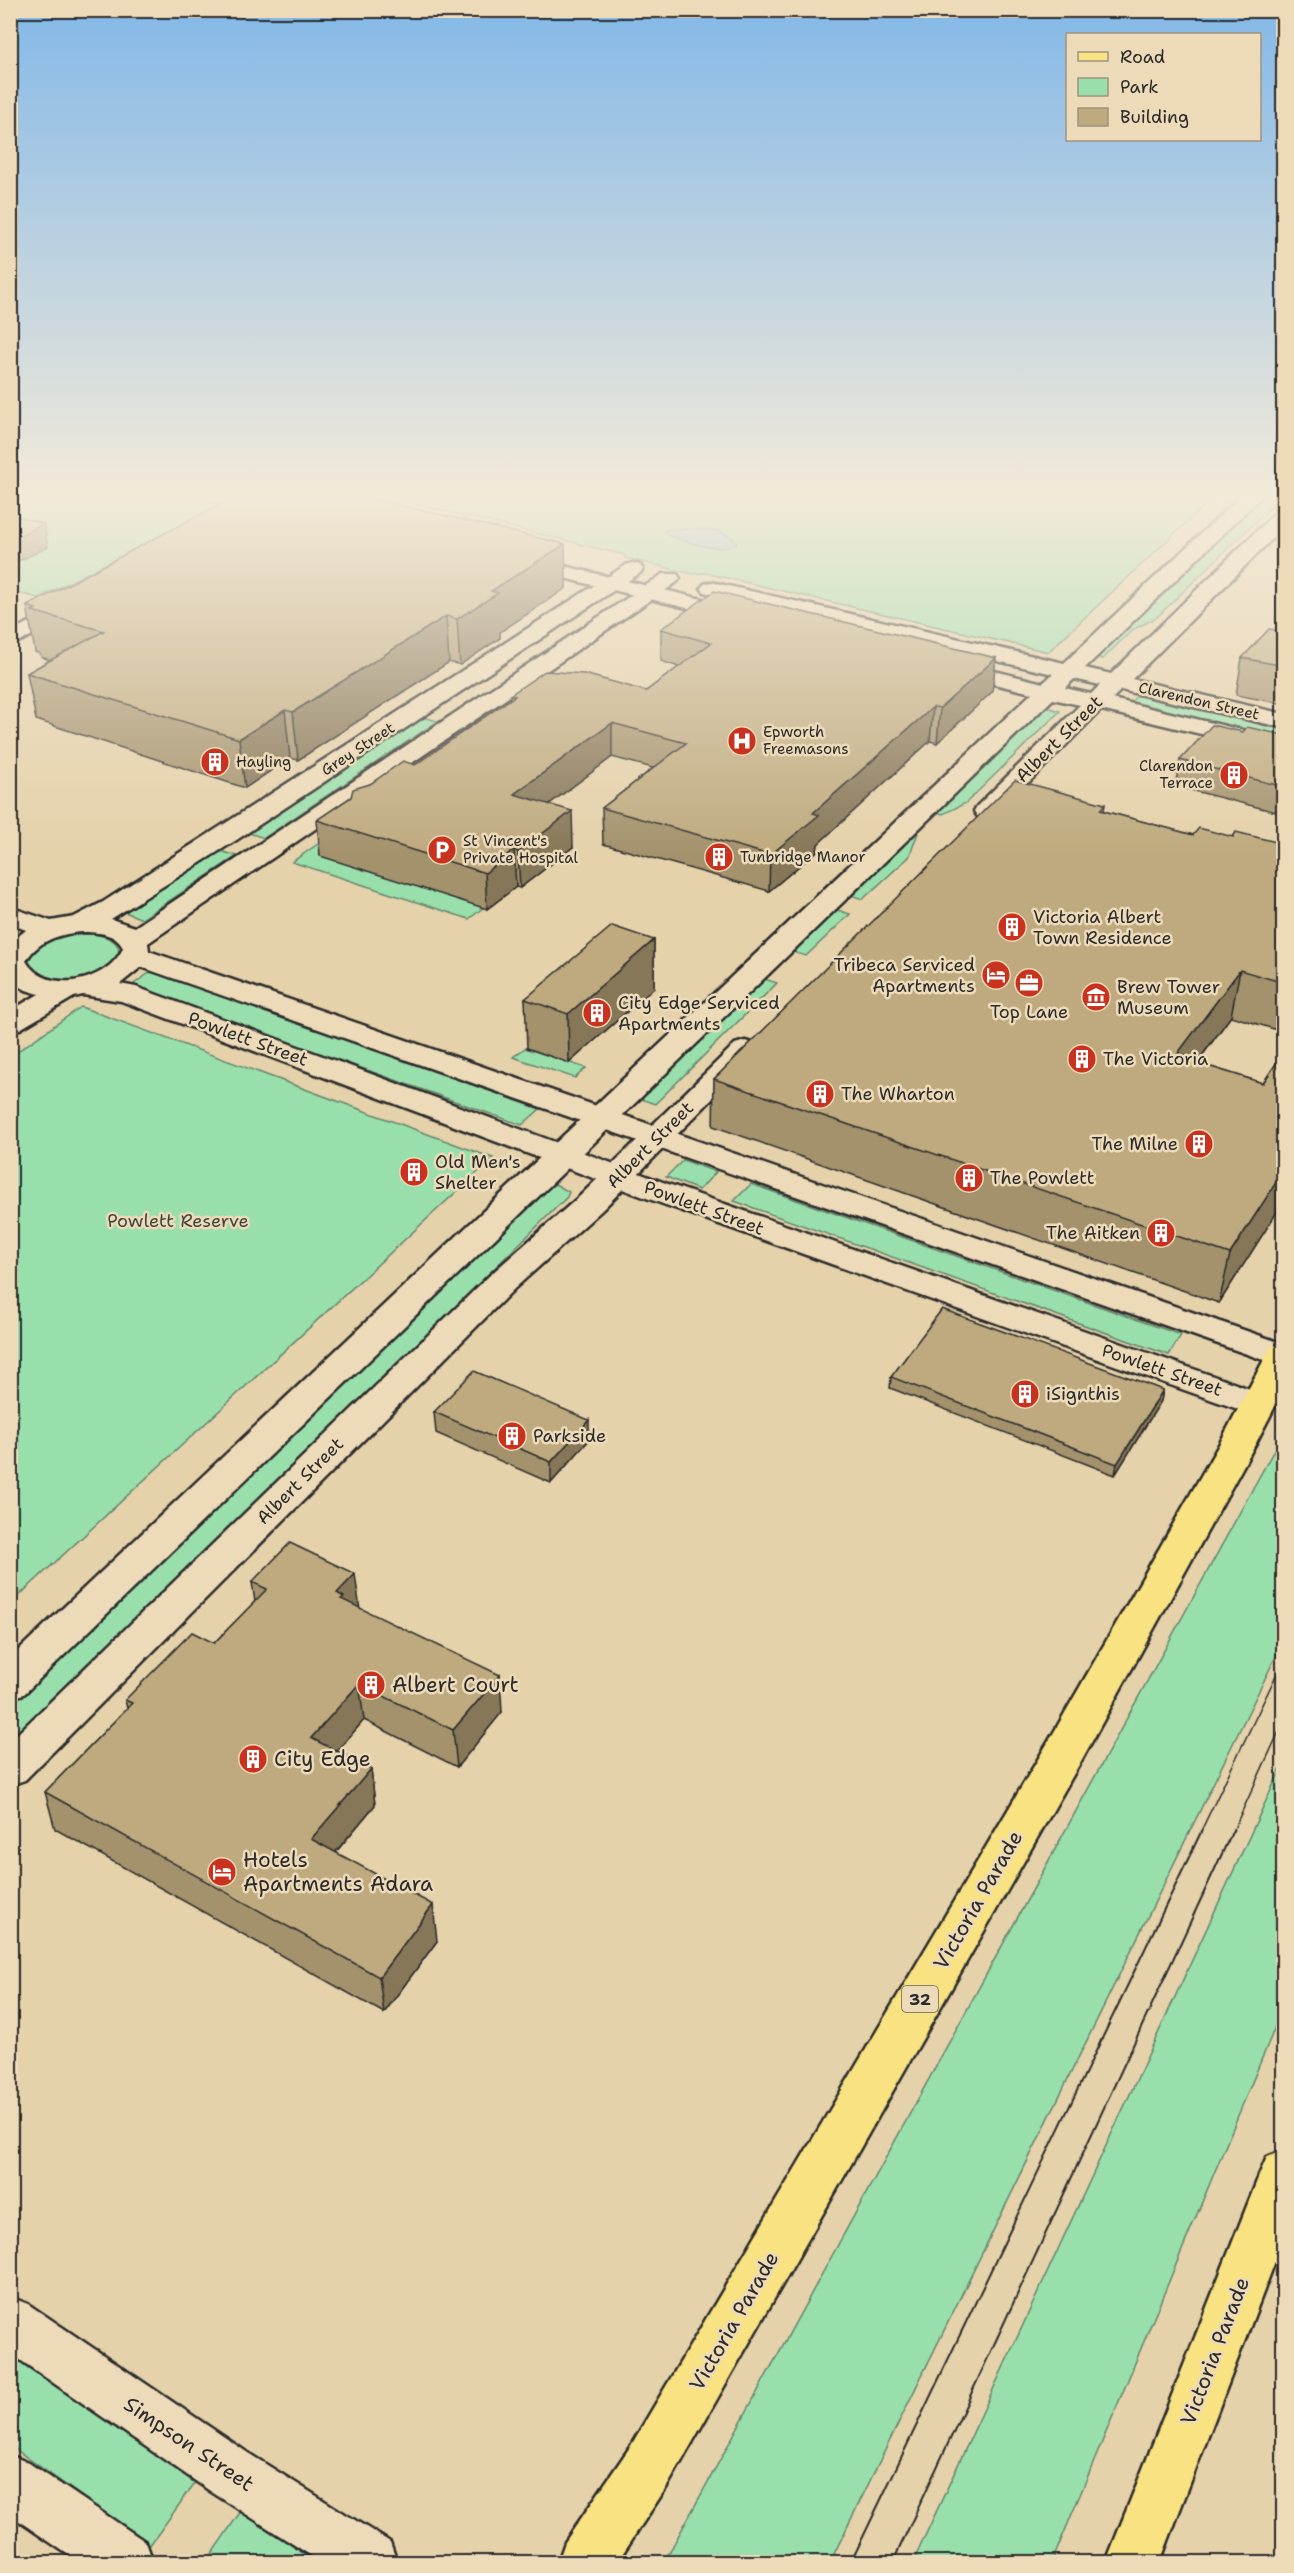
<svg xmlns="http://www.w3.org/2000/svg" width="1294" height="2573" viewBox="0 0 1294 2573" font-family="'Shantell Sans',sans-serif">
	<style>
		.green { fill: #99dfac; stroke: #62856c; stroke-width: 1.5 }
		.water { fill: #8dbee8; stroke: #66839c; stroke-width: 1.5 }
		.lines { fill: none; stroke-linecap: round; stroke-linejoin: round }
		.minor-casing { stroke: #2b2b2b; stroke-width: 5 }
		.tertiary-casing { stroke: #2b2b2b; stroke-width: 5 }
		.primary-casing { stroke: #2b2b2b; stroke-width: 5 }
		.minor { fill: #eddab8; fill-rule: evenodd }
		.tertiary { fill: #eddab8; fill-rule: evenodd }
		.primary { fill: #f8e281; fill-rule: evenodd }
		.tram-far1 { stroke: #2b2b2b; stroke-width: 1.5 }
		.tram { stroke: #2b2b2b; stroke-width: 2 }
		.wall { fill: #a4926d; stroke: #2b2b2b; stroke-width: 1.5 }
		.shaded-wall { fill: #867759; stroke: #2b2b2b; stroke-width: 1.5 }
		.building { fill: #bfaa7f; stroke: #2b2b2b; stroke-width: 1.5 }
		.labels { text-anchor: middle; stroke-width: 5; stroke-linejoin: round; paint-order: stroke }
		.far-street-label { font-size: 15px; fill: #2b2b2b; stroke: #eddab8 }
		.far-poi-label { font-size: 15px; fill: #2b2b2b; stroke: #eddab8; text-anchor: start }
		.shield { fill: #eddab8; stroke: #656055; stroke-width: 1.5 }
		.shield-label { font-size: 16px; font-weight: bold; fill: #2b2b2b }
		.street-label { font-size: 18px; fill: #2b2b2b; stroke: #eddab8 }
		.poi-label { font-size: 18px; fill: #2b2b2b; stroke: #eddab8; text-anchor: start }
		.park-label { font-size: 18px; fill: #3c463e; stroke: #eddab8 }
		.near-poi-label { font-size: 21px; fill: #2b2b2b; stroke: #eddab8; text-anchor: start }
		.near-street-label { font-size: 21px; fill: #2b2b2b; stroke: #eddab8 }
	</style>
	<rect width="100%" height="100%" fill="#e5d1aa"/>
	<filter id="ink" filterUnits="userSpaceOnUse"><feTurbulence type="fractalNoise" baseFrequency=".0167" numOctaves="2"/><feDisplacementMap in="SourceGraphic" scale="12" xChannelSelector="R" yChannelSelector="G"/><feConvolveMatrix kernelMatrix="1 2 1 2 8 2 1 2 1" color-interpolation-filters="sRGB"/></filter>
	<g filter="url(#ink)">
		<path class="green" d="M10,494H176L222,505L38,598L11,591Z
			M375,494H1217L1048,652L705,573L693,574L625,558V555Z
			M1264,494L1283,495L1156,618L1132,630L1103,659L1093,657Z
			M1139,693L1283,726V739L1130,703Z
			M1043,706L1060,711L966,803L943,814L932,811Z
			M422,717L438,721L264,838L246,832Z
			M910,832L918,833L909,857L863,899L847,894Z
			M328,837L339,841L320,855L484,907L469,919L292,862Z
			M220,851L237,856L142,919L125,912Z
			M831,908L850,914L806,956L786,950Z
			M77,933C154,934 110,985 56,980C48,979 37,977 31,970C12,947 63,935 77,933Z
			M152,971L540,1109L522,1125L131,986Z
			M755,976L777,983L655,1104L632,1096Z
			M81,1007L493,1158L11,1603V1056Z
			M525,1048L586,1068L575,1078L513,1057Z
			M683,1160L716,1172L699,1190L666,1177Z
			M555,1184L569,1192L567,1197L11,1743V1700L543,1189Z
			M751,1184L1181,1335L1169,1355L734,1201Z
			M1274,1450H1284L1283,1642L830,2562H664Z
			M1283,1764V2008L1052,2562H913Z
			M11,2353L197,2480L150,2545L11,2446Z
			M241,2511L316,2562H206Z"/>
		<path class="water" d="M667,529C689,531 722,524 737,543C722,555 683,541 667,535L665,531Z"/>
		<g class="lines">
			<g class="minor-casing">
				<path id="minor" d="M633,563L640,565L643,569L640,573L235,841L111,919L135,927L663,574H677L680,578L677,582L148,943L149,951L1284,1344V1367L141,967L120,984L136,987L671,1185L1270,1396L1276,1404L1270,1412L1258,1416L1246,1412L649,1199L121,1001L83,995L74,997L20,1029L10,1031V1011L39,994L26,990L10,981V943L26,930L10,924V907L51,921L74,917L103,902L626,565ZM88,932C102,933 116,934 123,948C108,982 47,996 26,961C38,939 65,932 88,932Z
					M71,603L78,605L82,609L78,613L10,646V631Z
					M10,2297L28,2304L248,2453L390,2542L397,2562H321L210,2491L10,2353Z
					M10,2455L29,2463L146,2542L153,2562H79L10,2515Z"/>
			</g>
			<g class="tertiary-casing">
				<path id="tertiary" d="M1243,494H1264L1085,668L1111,674L1277,511L1284,509V527L1132,679L1284,714V728L1121,690L1112,699L1284,740V754L1101,710L995,816L986,818L977,816L974,811L977,806L1080,705L1053,699L24,1694L10,1698V1658L1032,693L942,672L939,667L942,662L950,660L1043,683L1053,674L704,592L701,588L704,584L711,582L1064,663ZM1074,679L1100,685L1091,694L1065,688Z
					M522,556L748,610L751,615L748,620L740,621L515,566L512,562L515,558Z
					M745,1041L755,1044L759,1050L755,1056L602,1210L514,1289L25,1780L10,1785V1741L490,1275L580,1196L735,1044Z"/>
			</g>
			<g class="primary-casing">
				<path id="primary" d="M1284,1343V1389L1257,1441L1080,1763L668,2485L617,2562H558L565,2542L630,2447L1050,1739L1221,1441L1267,1354L1272,1346Z
					M1284,2150V2238L1160,2562H1106L1260,2173L1267,2157Z"/>
			</g>
			<use href="#minor" class="minor"/>
			<use href="#tertiary" class="tertiary"/>
			<use href="#primary" class="primary"/>
			<path class="tram-far1" d="M1201,1831L1284,1659
				M1233,1831L1284,1721"/>
			<path class="tram" d="M851,2562L1202,1830
				M893,2562L1233,1830"/>
		</g>
		<path class="wall" d="M565,544L566,588L500,632V638L460,665L449,662L298,760L290,758L245,788L36,720L27,673L50,660L41,657L40,654L35,652L27,606Z
			M661,629L996,658L992,692L937,743L930,741L818,844L817,851L769,891L603,844L602,808L653,768L612,757L549,804L573,847L520,888L516,887L487,909L320,856L317,820L370,784L415,765L510,700V695L646,691L679,667L661,661Z
			M1284,631V704L1236,695L1242,658Z
			M1243,732L1284,735V814L1175,786L1180,760Z
			M1104,811L1193,835L1233,837L1284,844V1032L1231,1016L1197,1063L1263,1083L1284,1052V1201L1219,1303L713,1126L714,1079Z
			M654,940V988L569,1063L527,1048L525,999Z
			M891,1377L1163,1390L1161,1401L1115,1475L890,1388Z
			M434,1412L589,1440L551,1483L436,1433Z
			M252,1582L359,1608L502,1712L457,1767L364,1720L337,1751L371,1769L375,1805L336,1852L437,1941L384,2013L55,1829L45,1792L127,1708L125,1700L214,1643L255,1602Z"/>
		<path class="shaded-wall" d="M44,524L48,547L10,565V540Z
			M565,544L566,588L500,632V638L460,665L457,619L491,591Z
			M446,616L449,662L298,760L293,712Z
			M996,658L992,692L937,743L940,708Z
			M933,707L930,741L818,844L817,851L769,891L770,855L813,813Z
			M285,710L290,758L245,788L239,739Z
			M612,723V757L516,829L514,794Z
			M1105,804L1099,847L1100,810Z
			M572,811L573,847L520,888L518,852Z
			M514,850L516,887L487,909L485,873Z
			M654,940V988L569,1063L568,1014Z
			M1240,970L1231,1016L1195,1065L1178,1053Z
			M1284,1170V1201L1219,1303L1230,1254Z
			M1163,1390L1161,1401L1115,1475L1117,1464Z
			M589,1420V1440L551,1483V1462Z
			M355,1574L360,1610L348,1624L337,1593Z
			M500,1675L502,1712L457,1767L453,1730Z
			M359,1684L364,1720L316,1775L311,1738Z
			M371,1769L375,1805L316,1875L311,1839Z
			M433,1905L437,1941L384,2013L379,1977Z"/>
		<path class="building" d="M239,494H353L565,544L491,591L498,593L457,619L446,616L293,712L285,710L239,739L27,673L104,631L32,611L36,609L27,606Z
			M10,514L44,524L10,540Z
			M714,591L996,658L940,708L933,707L813,813L819,815L770,855L602,808L686,743L612,723L514,794L572,811L518,852L514,850L485,873L317,820L351,797L353,789L370,784L403,761L415,765L515,696L510,695L545,671L584,674L646,691L711,643L661,629Z
			M1269,629L1284,631V666L1242,658Z
			M1212,725L1243,732L1247,727L1284,735V787L1180,760Z
			M1015,780L1105,804L1100,810L1193,835L1199,828L1233,837L1236,832L1284,844V983L1240,970L1178,1053L1196,1059L1195,1062L1263,1083L1284,1052V1170L1230,1254L714,1079Z
			M612,926L654,940L568,1014L525,999Z
			M942,1309L1163,1390L1117,1464L891,1377Z
			M474,1371L589,1420L551,1462L434,1412Z
			M290,1543L355,1574L337,1593L344,1597L341,1599L500,1675L453,1730L359,1684L311,1738L371,1769L311,1839L433,1905L379,1977L45,1792L132,1703L125,1700L192,1632L214,1643L267,1589L252,1582Z"/>
	</g>
	<linearGradient id="sky" x2="0" y2="1"><stop stop-color="#83b8e8"/><stop offset="0.58" stop-color="#f3ead9"/><stop offset="1" stop-color="#f3ead9" stop-opacity="0"/></linearGradient>
	<rect width="1294" height="854" fill="url(#sky)"/>
	<defs>
		<g id="hospital-disc" transform="scale(1.5)"><circle r="9.5" fill="#c8321e" stroke="#eddab8"/><path d="M-5-5h3v3.5h4V-5h3V5h-3V1.5h-4V5h-3Z" fill="#fff"/></g>
		<g id="building-disc" transform="scale(1.5)"><circle r="9.5" fill="#c8321e" stroke="#eddab8"/><path d="M-4-6H4V6H1V3H-1V6H-4ZM-2.5-4.3h1.7v1.8h-1.7ZM.8-4.3h1.7v1.8H.8ZM-2.5-1h1.7V.8h-1.7ZM.8-1h1.7V.8H.8Z" fill="#fff"/></g>
		<g id="parking-disc" transform="scale(1.5)"><circle r="9.5" fill="#c8321e" stroke="#eddab8"/><path d="M-3.5-5.5H1a3.5 3.5 0 0 1 0 7H-1V5.5H-3.5ZM-1-3.4V-.6H.8a1.4 1.4 0 0 0 0-2.8Z" fill="#fff"/></g>
		<g id="hotel-disc" transform="scale(1.5)"><circle r="9.5" fill="#c8321e" stroke="#eddab8"/><path d="M-6-4.5h1.5V1H6V5H4.5V3h-9V5H-6ZM-4 0a1.8 1.8 0 1 1 3.6 0ZM.5 0V-2.5h3Q6-2.5 6 0Z" fill="#fff"/></g>
		<g id="office-disc" transform="scale(1.5)"><circle r="9.5" fill="#c8321e" stroke="#eddab8"/><path d="M-6-3h4V-5.5h4V-3h4V5H-6ZM-1-4.5V-3h2v-1.5ZM-6 0V1H6V0Z" fill="#fff"/></g>
		<g id="museum-disc" transform="scale(1.5)"><circle r="9.5" fill="#c8321e" stroke="#eddab8"/><path d="M0-6L6-3V-2H-6V-3ZM-5-1h2V3h-2ZM-1-1h2V3h-2ZM3-1h2V3H3ZM-6 4H6V6H-6Z" fill="#fff"/></g>
	</defs>
	<g fill-rule="evenodd">
		<use href="#hospital-disc" x="742" y="741"/>
		<use href="#building-disc" x="215" y="762"/>
		<use href="#building-disc" x="1234" y="775"/>
		<use href="#parking-disc" x="442" y="850"/>
		<use href="#building-disc" x="719" y="857"/>
		<use href="#building-disc" x="1012" y="927"/>
		<use href="#hotel-disc" x="996" y="975"/>
		<use href="#office-disc" x="1029" y="983"/>
		<use href="#museum-disc" x="1096" y="997"/>
		<use href="#building-disc" x="597" y="1013"/>
		<use href="#building-disc" x="1082" y="1059"/>
		<use href="#building-disc" x="820" y="1094"/>
		<use href="#building-disc" x="1199" y="1144"/>
		<use href="#building-disc" x="414" y="1172"/>
		<use href="#building-disc" x="969" y="1178"/>
		<use href="#building-disc" x="1161" y="1233"/>
		<use href="#building-disc" x="1025" y="1394"/>
		<use href="#building-disc" x="512" y="1436"/>
		<use href="#building-disc" x="371" y="1685"/>
		<use href="#building-disc" x="253" y="1759"/>
		<use href="#hotel-disc" x="222" y="1872"/>
	</g>
	<g class="labels">
		<g class="far-street-label">
			<text transform="translate(1199 701) rotate(13)" y="5">Clarendon Street</text>
			<text transform="translate(358 749) rotate(-33)" y="5">Grey Street</text>
		</g>
		<g class="far-poi-label">
			<text x="763" y="737">Epworth<tspan x="763" dy="17">Freemasons</tspan></text>
			<text x="236" y="767">Hayling</text>
			<text x="1213" y="771" text-anchor="end">Clarendon<tspan x="1213" dy="17">Terrace</tspan></text>
			<text x="463" y="846">St Vincent's<tspan x="463" dy="17">Private Hospital</tspan></text>
			<text x="740" y="862">Tunbridge Manor</text>
		</g>
		<rect class="shield" x="902" y="1986" width="36" height="26" rx="4.5"/>
		<g class="shield-label">
			<text x="920" y="2005">32</text>
		</g>
		<g class="street-label">
			<text transform="translate(1059 739) rotate(-45)" y="6">Albert Street</text>
			<text transform="translate(248 1039) rotate(20)" y="6">Powlett Street</text>
			<text transform="translate(650 1145) rotate(-45)" y="6">Albert Street</text>
			<text transform="translate(704 1208) rotate(20)" y="6">Powlett Street</text>
			<text transform="translate(1162 1370) rotate(19)" y="6">Powlett Street</text>
			<text transform="translate(300 1481) rotate(-45)" y="6">Albert Street</text>
		</g>
		<g class="poi-label">
			<text x="1033" y="923">Victoria Albert<tspan x="1033" dy="21">Town Residence</tspan></text>
			<text x="975" y="971" text-anchor="end">Tribeca Serviced<tspan x="975" dy="21">Apartments</tspan></text>
			<text x="1117" y="993">Brew Tower<tspan x="1117" dy="21">Museum</tspan></text>
			<text x="618" y="1009">City Edge Serviced<tspan x="618" dy="21">Apartments</tspan></text>
			<text x="1029" y="1018" text-anchor="middle">Top Lane</text>
			<text x="1103" y="1065">The Victoria</text>
			<text x="841" y="1100">The Wharton</text>
			<text x="1178" y="1150" text-anchor="end">The Milne</text>
			<text x="435" y="1168">Old Men's<tspan x="435" dy="21">Shelter</tspan></text>
			<text x="990" y="1184">The Powlett</text>
			<text x="1140" y="1239" text-anchor="end">The Aitken</text>
			<text x="1046" y="1400">iSignthis</text>
			<text x="533" y="1442">Parkside</text>
		</g>
		<g class="park-label">
			<text x="178" y="1227">Powlett Reserve</text>
		</g>
		<g class="near-poi-label">
			<text x="392" y="1692">Albert Court</text>
			<text x="274" y="1766">City Edge</text>
			<text x="243" y="1867">Hotels<tspan x="243" dy="24">Apartments Adara</tspan></text>
		</g>
		<g class="near-street-label">
			<text transform="translate(978 1900) rotate(-60)" y="7">Victoria Parade</text>
			<text transform="translate(734 2321) rotate(-60)" y="7">Victoria Parade</text>
			<text transform="translate(1215 2351) rotate(-69)" y="7">Victoria Parade</text>
			<text transform="translate(189 2444) rotate(34)" y="7">Simpson Street</text>
		</g>
	</g>
	<rect width="1294" height="2573" fill="none" stroke="#eddab8" stroke-width="36"/>
	<rect x="18" y="18" width="1258" height="2537" fill="none" stroke="#2b2b2b" stroke-width="2" filter="url(#ink)"/>
	<rect x="1066" y="33" width="195" height="108" fill="#eddab8" stroke="#9f9480" stroke-width="1.5"/>
	<rect x="1078" y="52" width="30" height="9" fill="#f8e281" stroke="#9f9480" stroke-width="1.5"/>
	<text x="1120" y="63" font-size="18" fill="#2b2b2b">Road</text>
	<rect x="1078" y="78" width="30" height="18" fill="#99dfac" stroke="#9f9480" stroke-width="1.5"/>
	<text x="1120" y="93" font-size="18" fill="#2b2b2b">Park</text>
	<rect x="1078" y="108" width="30" height="18" fill="#bfaa7f" stroke="#9f9480" stroke-width="1.5"/>
	<text x="1120" y="123" font-size="18" fill="#2b2b2b">Building</text>
</svg>
